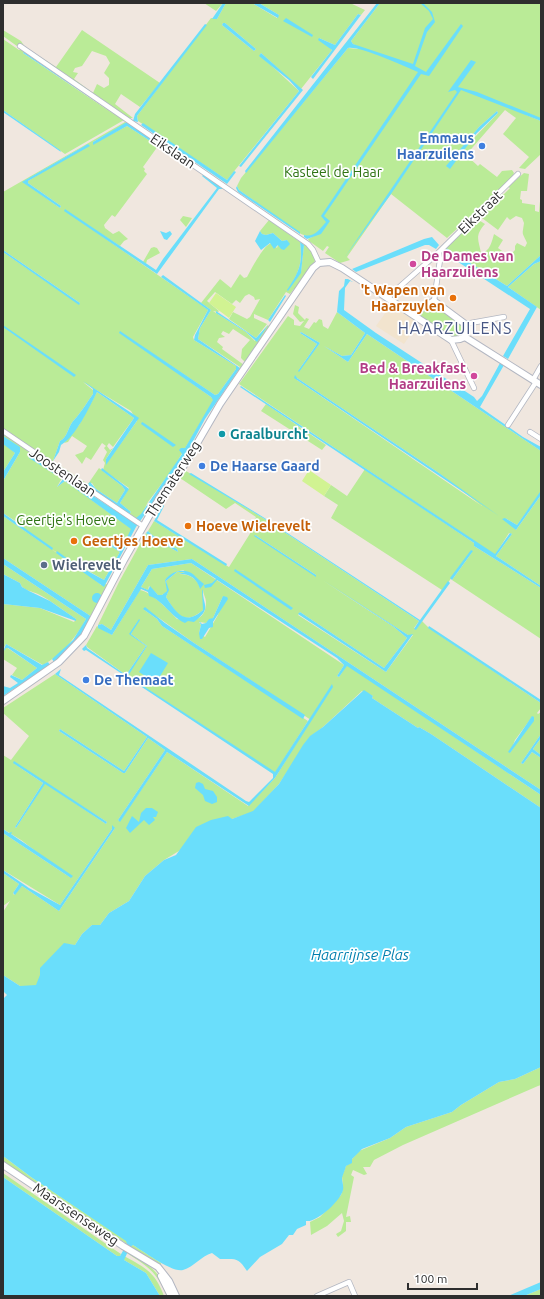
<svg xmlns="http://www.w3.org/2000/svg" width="544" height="1299" viewBox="0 0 544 1299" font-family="Ubuntu,sans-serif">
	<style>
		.education { fill: #f2e4ce }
		.green { fill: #baeb97; fill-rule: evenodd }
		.pitch { fill: #d1f392 }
		.water { fill: #6adefb }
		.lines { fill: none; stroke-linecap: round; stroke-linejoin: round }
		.street-casing { stroke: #b3b7c2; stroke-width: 6 }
		.secondary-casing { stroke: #b3b7c2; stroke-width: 8 }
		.street { stroke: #fff; stroke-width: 4.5 }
		.secondary { stroke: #fff; stroke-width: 6 }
		.shop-dot { fill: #3f7fe0; stroke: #fff; stroke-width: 1.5 }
		.hotel-dot { fill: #d1479c; stroke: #fff; stroke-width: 1.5 }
		.food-dot { fill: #e8710a; stroke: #fff; stroke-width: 1.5 }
		.culture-dot { fill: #0f9aa8; stroke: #fff; stroke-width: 1.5 }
		.service-dot { fill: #5c6f8a; stroke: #fff; stroke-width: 1.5 }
		.labels { text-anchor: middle; stroke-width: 3.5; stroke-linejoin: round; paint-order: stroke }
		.shop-label { font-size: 14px; font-weight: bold; fill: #366cbe; stroke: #fff; text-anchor: start }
		.street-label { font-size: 14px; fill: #2e2e2e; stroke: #fff }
		.park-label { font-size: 14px; fill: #2f7414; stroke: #fff }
		.hotel-label { font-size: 14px; font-weight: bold; fill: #b23c85; stroke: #fff; text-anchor: start }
		.food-label { font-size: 14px; font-weight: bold; fill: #c56008; stroke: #fff; text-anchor: start }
		.culture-label { font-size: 14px; font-weight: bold; fill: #0d838f; stroke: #fff; text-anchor: start }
		.service-label { font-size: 14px; font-weight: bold; fill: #4e5e75; stroke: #fff; text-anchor: start }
		.water-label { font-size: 15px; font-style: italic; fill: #007faf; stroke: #fff }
		.quarter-label { font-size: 16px; letter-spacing: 1px; fill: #485784; stroke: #fff }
	</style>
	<rect width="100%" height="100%" fill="#f0e7df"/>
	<path class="education" d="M391,305L419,322L404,344L376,326Z"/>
	<path class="green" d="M204,3H223L216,11Z
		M226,3H252L277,18L279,15L259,3H350L365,10L361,15L358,14L335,45L319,38L332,50L301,89L261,53L260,55L299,91L227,180L138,121L137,116L211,18L217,19ZM223,23H225L256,49L254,51L222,25Z
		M380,3H541V119L524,114L541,121V154L525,169L519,168L529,157L503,134L516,118L505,110L466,155L478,166L480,164L497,177L502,171L512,170L514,173L511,179L447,238L391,194L347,257L350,260L340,263L325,253L329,247L327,246L323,251L309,241L308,239L314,236H306L301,234L239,190L237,186L241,178L348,48L358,49L359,47L353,44L351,41ZM497,111L498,113L447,166L479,127Z
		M3,30L21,41L25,47L56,67L82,30L160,83L140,107L121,94L115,104L133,118H121L124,120L65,154L3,110V39L19,50L21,49L3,36ZM92,51L106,56L110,63L104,73L109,78V85L104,88L97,84L93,93L74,79L78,73L73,72L75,68L82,66ZM25,52L118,117L23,53Z
		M125,122L127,123L93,142V144L127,126L158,146L143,167L145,169L144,171L147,174L115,217L112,215L104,225L105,228L113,234L119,231L128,239L124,241L120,246L64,210L207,309L208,310L193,337L194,340L236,366V369L218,394L215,395L120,332L211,397L214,400L172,470L148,502L137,524L63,476L57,487L65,481L132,529L122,548H118L98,538L120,552L104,580L51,549L23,528L28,519L23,526L3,513V481L20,452L3,436V252L79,304L80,303L3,250V192ZM88,144L28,181V183L61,206L60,208L23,182ZM83,382L131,411L137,421L106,464V459L113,448L110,450L107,446L109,443L113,447L134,418L97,392L79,425L64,443L68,442L72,436L87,446L83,452L75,455L82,464L86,457L91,460L102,443L106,446L104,448L107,452L103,460L105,463L103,470L129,488L120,503L131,512L129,514L88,484L92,483L96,489L117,503L125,490L122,486L99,468L88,484L53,461L60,441C68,437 68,426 74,420C81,413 87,402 93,394V390ZM31,455L57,472L56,475L30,458Z
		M524,173L529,174L527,191H521L520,199L522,200V203L535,205V211L539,212L541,190V255L507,286L446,248L477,219L485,224C474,236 479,241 481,253C490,252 492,241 494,234L503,240L498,248L509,256L515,250V246L517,243L525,247L527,243C522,231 522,237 524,223L522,218L516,216L510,220L507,217L498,230L478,215L501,194H504L510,188L508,187Z
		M183,216L192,218L186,227L180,220Z
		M269,220L300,242C302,257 301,268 293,281L301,272L304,245L300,241C308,244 314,253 315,261L296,290L294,289L290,294L286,292L268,320L254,314V318L267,324L256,338L229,319L233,312L247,319L250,317L260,299L255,300L254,297L249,294L245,296L240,303L236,300L232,304L215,292L207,301L219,311L218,312L213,311L246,332L255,341L268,325L270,328L246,363L241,358L242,349L250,340L233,329L229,334L223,331L221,334L225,337L219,338L217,342L223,347L222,349L244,365L235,378L240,367L198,339L200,328L211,310L201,303L220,279L231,288L240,274L244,278L247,277C252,268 264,244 272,243L277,248L278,245H289L287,240L282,241L273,233L266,235L262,234L260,231Z
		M154,247L157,248L160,253L147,260L146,264L143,262L151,248Z
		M541,261V310L508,287L534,264Z
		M434,304L464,326V335L454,340L420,318L419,314L422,310Z
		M295,305L299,307L298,313L305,320L306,318L309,319L304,327L309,329L314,322L316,323L319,319L322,320L323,326L328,329L337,312L365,333L351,355L342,356L324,346L348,362L367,334L541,451V492L517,525L505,518L516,530L541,495V586L496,556L512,534L509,533L495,555L239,384L288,316L294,320V325L300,326L304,321L300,322L293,314ZM301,332L320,343L298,371L317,344L300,333ZM297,376V378L439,473L482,506L297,380Z
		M266,404L326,445L322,450L261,411Z
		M3,442L15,453L3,472Z
		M365,469L474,543V546L541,588V639L452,580L473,551L442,590L331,518L338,505L324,496L331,485L347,496Z
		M186,471L263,518L419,621L414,628L416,629L422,621L429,628L541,703V708L537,713L538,714L541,712V734L521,763L523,764L532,752L541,758V790L192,559L148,565L111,630L102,624L98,625L119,582L146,533L151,537L178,552L177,549L152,535L148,531L154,521L229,567L251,532V525L256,517L235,503L226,509L180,478ZM255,535L316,575V576L255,536ZM322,580L408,635H413L386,672L298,615L300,612L384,668L407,638L394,627ZM532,717H533L510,753L515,740Z
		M3,516L89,575L101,585L107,584L112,575V577L92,617L3,558Z
		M191,563L344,665L337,676L339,677L347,665L541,795V808L431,734L419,727L418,728L372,698L373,696L362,691L323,727L310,737L279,784L253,812L232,819L164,860L145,876L129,901L109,913L100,925H92L82,934L75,945L64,944L54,955L36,986H20L3,975V912L10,901L3,906V873L19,884L13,893L14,895L22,886L59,911L115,828L112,829L60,905L3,870V833L71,878L21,840L3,829V755L11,760L29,736L3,713V708L55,674L147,737L124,771L60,729L59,731L123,773H125L148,738L165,750L118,820L120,821L167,752L248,806L275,778L311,720L194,643L159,618L143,609L157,619L162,626L308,721L275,773L127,676L147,646L131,634L139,619L130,634L146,646L126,675L87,647L86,645L97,626L112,635L140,590C150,591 169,610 177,619C191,621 206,622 206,602C206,598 203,594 203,590V610C184,626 177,615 166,597L168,592L166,581L177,572H185L179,574C189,574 197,578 200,588L203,584L183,570C175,572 171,574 165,580L168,591L162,595H158L149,586L148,590L141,587L152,569ZM223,596L218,615L205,637L199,633L201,625L199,622L206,623L213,618ZM13,763L107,822L106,824L45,783L16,828L15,827L43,783Z
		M3,564L86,619C76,638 61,655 43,665L6,644L3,649V604L40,608L74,622L76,619C64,611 52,601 38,594C32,591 23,591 20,583L5,575L3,574Z
		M6,647L37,668L22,680L12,675L17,668L3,659V652Z
		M541,738V755L533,749Z
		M541,1067V1085L538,1086L403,1145L374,1160L370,1167H363L367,1174L364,1175L353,1170L351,1175L354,1177L346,1217L350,1216L351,1222H346V1231L338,1237L336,1234L341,1231L344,1221L342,1213L327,1226L311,1235L310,1222L320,1217L341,1195L343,1189L342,1176L346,1166L359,1151L390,1138L406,1127L452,1112L461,1105L499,1082L515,1079Z
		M3,1156L31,1177L127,1241V1244L3,1162Z
		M3,1173L112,1248L121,1254L120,1256H117L3,1177Z
		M133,1245L161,1263V1265L132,1248L130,1246Z
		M128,1252C151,1266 158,1270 170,1296H167C157,1272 148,1267 127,1253Z
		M124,1256C146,1268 155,1272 164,1296H160L146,1273L124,1260Z
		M541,1289V1296H524Z"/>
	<path class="pitch" d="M216,293L236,307L229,318L209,303Z
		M309,470L331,485L324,496L302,481Z"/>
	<path class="water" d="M223,3H226L217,19H212Z
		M252,3H259L279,15L278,18Z
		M377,3H380L351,41L353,44L413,64L425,28L433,19L429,11L420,3H423L432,12L435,22L427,32L415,66L426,72L461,24L463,26L429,76L421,74L324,216L330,221L321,234L307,239L304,237V235C314,238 321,228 326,222L321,216L323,213L418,72C403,66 361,46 348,48L246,173L245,171Z
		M358,14L361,15L313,79L311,77L332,50L318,40L319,38L335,45Z
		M286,18L313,35L312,37L283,21Z
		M223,23H225L256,49L254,51L222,25Z
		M205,24L207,25L137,116L138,122L133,121L135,114Z
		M24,52L119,117L23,53Z
		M261,53L303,90L241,167L239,166L299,91L289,80L259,56Z
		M471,60L476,62L458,87L477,92L541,118V121L461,90L391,194L345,257L457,92L455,90L448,92Z
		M3,110L60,150L61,152L3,112Z
		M497,111L498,113L476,134L450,169L446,166L479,127Z
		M127,122L165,148L164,150L127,126L93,145V142Z
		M143,123L227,180L234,171L236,172L227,184L141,125Z
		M88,144L90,146L28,181V183L61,206L60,208L22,182Z
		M204,174L223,189H219L157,274L64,211L65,209L156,270L163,259L217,188L202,176Z
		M241,178L237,186L239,190L300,232V234L238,192L236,188Z
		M160,231L166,233L170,231L172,234L167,240L164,239Z
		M260,231L262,234L266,235L273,233L282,241L287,240L290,244L284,250L281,249L278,245L274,249L270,243L261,250L255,241Z
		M291,235L304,245L301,273L288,291L287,290C299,272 303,264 300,242Z
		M432,237L439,245L436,249L429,245H425L356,272L352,269L424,239Z
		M446,248L507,286L541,255V261L534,264L508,287L537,307L508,359L503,356L530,309L443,252Z
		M3,250L80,303L79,305L3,252Z
		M163,275L211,310L200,328L198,339L240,368L205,419L183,460L136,527L104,587L56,553L57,551L75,564L104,580L120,552L98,538L99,537L118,548H122L131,529L65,481L57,487L63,479L62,477L63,476L136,524L138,521L136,518L141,514L182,454L179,450L181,448H185L213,400L211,397L119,333L120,331L215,395L218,394L236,369V366L194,340L195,335L208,310L161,277Z
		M345,279H348L353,282L350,281L345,288L344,310L376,333L474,397L477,401L482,396L500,363L504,365L480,407L523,437L541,447V451L367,334L348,362L324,346L342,356L351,355L365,333L337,312L339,291L344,286Z
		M285,295L286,296L270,322L268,320Z
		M216,311L256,338L268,325L257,342L246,332L216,313Z
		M3,325L76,375L74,377L3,327Z
		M301,332L320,343L299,372L298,371L317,344L300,333Z
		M295,375L297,378L439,473L499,516L297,380L294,378Z
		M83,381L139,418L106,465V459L134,418L97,392C89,408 76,436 61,445L59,452L53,461L60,441C68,437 68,426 74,420C81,413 87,402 93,394V389Z
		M241,386L495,554L510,533L512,534L496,556L541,586V588L474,546V543L240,387Z
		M142,422L144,423L176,445L173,447L141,424Z
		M3,436L20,447V452L3,481V472L15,453L3,444Z
		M30,455L57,473L56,475L29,458Z
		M102,468L129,489L120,503L131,512L129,514L90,487L88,484L90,482L96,489L117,503L125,490L122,486L101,470Z
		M191,473L263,517L420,620L448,581L450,583L416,630L414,629L419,621L263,518L189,474Z
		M540,492L541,495L516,530L502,519L505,518L517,525Z
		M163,505L164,506L157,520L227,564L226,566L154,521Z
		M3,513L53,548L52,550L3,516Z
		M148,531L152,535L177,549L178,552L151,537L146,533Z
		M255,535L316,575V577L254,536Z
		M471,550L473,551L452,580L450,578Z
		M3,558L92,617L76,642L54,662L52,659L73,640L86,619L3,564Z
		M192,559L541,790V795L347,666L339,677L337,676L344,665L337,658L217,580L211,587L205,588L204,585L212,583L216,579L191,563L152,569L141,587L148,590L150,586L158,595H162L167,591L165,580C171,571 185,567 194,575C197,578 200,581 204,584L200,589C197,578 189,573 179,574L185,572H177L166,581L169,590L166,597C177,614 185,626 203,610L202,591L203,589C202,606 213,607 194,622L188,621L185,623C171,617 162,599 149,596L148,592L141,589L112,635L98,628V625L102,624L111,630L148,565Z
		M235,569L293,608L291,610L234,571Z
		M3,574L20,583L22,587L29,591L50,601L76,619V621L40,608L3,604Z
		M323,580L408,635L413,634L386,672L298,614L300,612L384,668L407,638L394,627Z
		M92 598a5 5 0 1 1 10 0a5 5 0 1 1-10 0Z
		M223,596L227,597L228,599L213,622V627L209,628L202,639H200L199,633L201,625L199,621L202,624L206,623L209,619L213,618Z
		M145,607L165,623L194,643L305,715L303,719L162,626L157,619L143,609Z
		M139,619L140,620L131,634L147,646L128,676L275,772L332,684L333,687L275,778L249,806L167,752L120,822L118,820L165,750L148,738L125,773H123L59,731L60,729L124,771L147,737L55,674L61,669L59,675L246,801L249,802L273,778V774L86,650L84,651L82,649L86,645L87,648L126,675L146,646L129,634Z
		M429,626L541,700V703L428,628Z
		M6,644L42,665L48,662L50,665L3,696L4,690L3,686L10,688L18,683L10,677L11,675L22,680L37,668L8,648H6L3,652Z
		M151,653L168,663L156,683L139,672Z
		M364,690L373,696L372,698L418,728L419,727L431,734L541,808V1067L515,1079L499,1082L461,1105L452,1112L406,1127L390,1138L362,1149L352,1159V1163L346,1166C345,1170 343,1174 342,1178C342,1182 344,1186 343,1190C341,1200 317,1223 306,1221V1225L297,1229L293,1235H289L282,1244L260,1257L247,1271C238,1257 236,1259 220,1259L212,1253C201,1256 194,1267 183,1270C172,1273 143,1251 133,1245L130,1247L124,1260L146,1273L160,1296H3V1177L117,1256H120L127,1244L126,1241L31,1177L3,1156V999L7,995L3,991V975L20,986L36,985L40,975V968L64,943L75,945L82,934L92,925H100L109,913L129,901L145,876L164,860L176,855L196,827L211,820L228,816L232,819L253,811L279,784L303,745L310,736L323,727Z
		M532,716L534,717V721L510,753L508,752Z
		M541,734V738L533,749L541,755V758L532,752L523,764L521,763Z
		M14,761L107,822L106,824L45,784L16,828L15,827L43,783L13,763Z
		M199,782L203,784L205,789L213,791L217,797V802L212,804L205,801L203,795L195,788L196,783Z
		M146,808H152L158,812L156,817H153L155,820L149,825L144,820L130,833L126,828L132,816L139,822L141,813Z
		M112,825L115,828L59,911L22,886L15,895L13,893L19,884L3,873V870L29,888L60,905L112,829Z
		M3,829L9,833L12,832L11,834L73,876L71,878L3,833Z
		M541,1282V1289L524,1296H508Z"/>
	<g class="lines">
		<g class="street-casing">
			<path id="street" d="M20,46L308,244L313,250L319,263
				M388,297L439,252L518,174
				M434,301L440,260L439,252
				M465,324L504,317
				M451,340L474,388
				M533,380L541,366
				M508,425L536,382
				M3,431L143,526
				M530,432L541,439
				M317,1296L349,1282L355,1296"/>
		</g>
		<g class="secondary-casing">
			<path id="secondary" d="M465,337L541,385
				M3,701L59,662L84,636L124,560L160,497L185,464L220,404L313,268L319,263L330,262L342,268L451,340L460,339L465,337V324L434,301L412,314
				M3,1165L123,1246L158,1267L169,1281L176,1296
				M161,1276L171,1296"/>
		</g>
		<use href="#street" class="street"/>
		<use href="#secondary" class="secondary"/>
	</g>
	<g class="shop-dot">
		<circle cx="482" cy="146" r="4"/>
		<circle cx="202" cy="466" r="4"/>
		<circle cx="86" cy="680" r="4"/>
	</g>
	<g class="hotel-dot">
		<circle cx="413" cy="264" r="4"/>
		<circle cx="474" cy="376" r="4"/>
	</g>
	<g class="food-dot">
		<circle cx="453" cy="298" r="4"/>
		<circle cx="188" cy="526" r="4"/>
		<circle cx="74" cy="541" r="4"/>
	</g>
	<circle class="culture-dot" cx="222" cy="434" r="4"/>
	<circle class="service-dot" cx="44" cy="565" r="4"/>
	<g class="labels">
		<g class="shop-label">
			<text x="474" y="143" text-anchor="end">Emmaus<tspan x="474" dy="16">Haarzuilens</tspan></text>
			<text x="210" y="471">De Haarse Gaard</text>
			<text x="94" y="685">De Themaat</text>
		</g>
		<g class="street-label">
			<text transform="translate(173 151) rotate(34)" y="5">Eikslaan</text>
			<text transform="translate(480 212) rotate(-44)" y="5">Eikstraat</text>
			<text transform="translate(63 472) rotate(34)" y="5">Joostenlaan</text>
			<text transform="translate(173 479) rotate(-57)" y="5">Thematerweg</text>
			<text transform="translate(76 1214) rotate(34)" y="5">Maarssenseweg</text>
		</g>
		<g class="park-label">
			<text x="333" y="177">Kasteel de Haar</text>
			<text x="66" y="525">Geertje's Hoeve</text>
		</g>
		<g class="hotel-label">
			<text x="421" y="261">De Dames van<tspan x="421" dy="16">Haarzuilens</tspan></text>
			<text x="466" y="373" text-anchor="end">Bed &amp; Breakfast<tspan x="466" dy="16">Haarzuilens</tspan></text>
		</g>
		<g class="food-label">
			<text x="445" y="295" text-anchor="end">'t Wapen van<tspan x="445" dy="16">Haarzuylen</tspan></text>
			<text x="196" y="531">Hoeve Wielrevelt</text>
			<text x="82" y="546">Geertjes Hoeve</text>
		</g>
		<g class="culture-label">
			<text x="230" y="439">Graalburcht</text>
		</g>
		<g class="service-label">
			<text x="52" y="570">Wielrevelt</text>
		</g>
		<g class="water-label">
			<text x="360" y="960">Haarrijnse Plas</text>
		</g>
		<g class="quarter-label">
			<text x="455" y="334">HAARZUILENS</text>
		</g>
	</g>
	<rect width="544" height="1299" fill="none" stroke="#2e2e2e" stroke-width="8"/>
	<path d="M408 1283v6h69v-6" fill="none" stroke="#2e2e2e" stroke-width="2"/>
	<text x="414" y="1283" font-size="12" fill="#2e2e2e" stroke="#ffffff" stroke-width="3" paint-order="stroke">100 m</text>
</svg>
